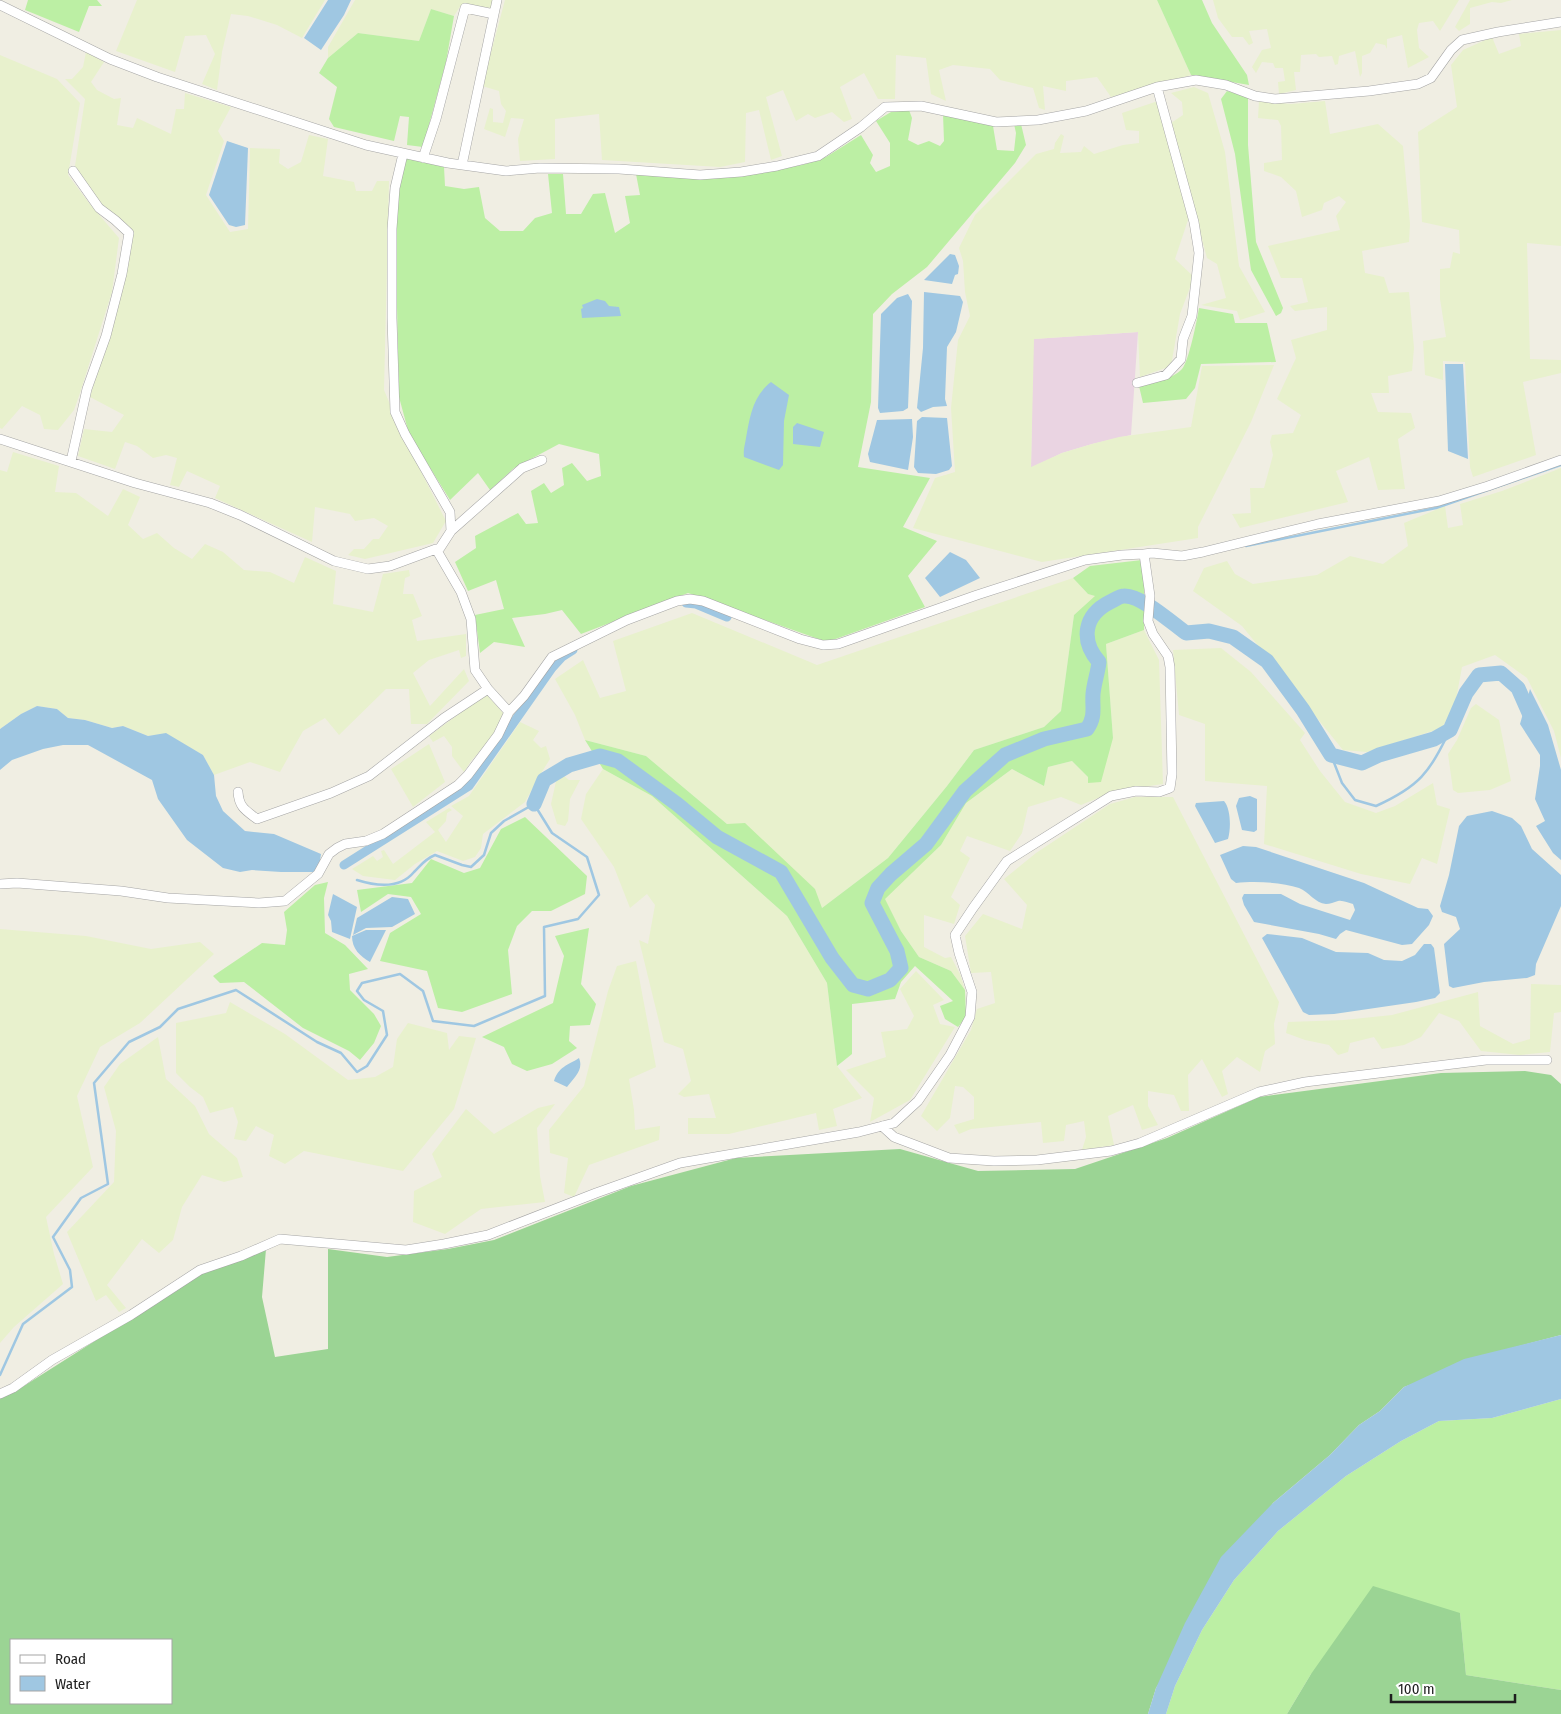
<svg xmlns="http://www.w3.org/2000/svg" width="1561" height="1714" viewBox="0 0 1561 1714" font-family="'Fira Sans Condensed',sans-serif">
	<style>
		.industrial { fill: #ead4e2 }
		.farmland { fill: #e8f1cd }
		.grass { fill: #bcefa4 }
		.forest { fill: #9bd494; fill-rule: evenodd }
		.water { fill: #9fc7e2 }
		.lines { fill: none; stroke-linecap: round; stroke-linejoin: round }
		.stream { stroke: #9fc7e2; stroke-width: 2.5 }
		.canal { stroke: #9fc7e2; stroke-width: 9 }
		.river { stroke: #9fc7e2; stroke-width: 15 }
		.minor-casing { stroke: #a5a5a5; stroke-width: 10 }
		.minor { stroke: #fff; stroke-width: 9 }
	</style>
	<rect width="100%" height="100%" fill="#f0eee3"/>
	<path class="industrial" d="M1138,332L1131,435L1092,444L1062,453L1031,468L1033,339Z"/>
	<path class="farmland" d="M137,0H325L302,38L277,25L248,16L231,14L222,52L217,90L202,84L215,54L206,35L185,36L175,72L116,51Z
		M355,0H494L493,8L461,5L454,16L431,9L419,41L358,33L328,58V47Z
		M505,0H1157L1191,75L1111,97L1097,77L1066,81V91L1043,86L1045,110L1039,108L1033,88L1000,80L990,69L953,65L939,70L946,101L931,94L926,58L896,55L895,99H878L864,73L840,87L852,119L844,122L832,112L815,118L808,114L796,121L783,90L766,97L782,156L771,160L759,110L746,113L745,162L720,167L602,160L599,114L555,119V159L520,161L518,139L524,119L511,118L505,137L484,129L490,108L493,109V122L503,123L506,111L501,104L499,91L482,86Z
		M1213,0H1459L1440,31L1433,21L1419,23L1417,30L1419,48L1429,57L1408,68L1402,35L1387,39V49L1385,45L1376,43L1370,53L1362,56V73L1360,77L1355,51L1339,56L1338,64L1335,65L1332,56L1319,57L1316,54L1301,55L1300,72H1294L1296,90L1279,94L1278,82L1285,81L1283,68H1275L1273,63L1262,62L1256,73L1252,67L1262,50L1271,48L1267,29L1249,31L1253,43L1249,45L1243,37H1232L1218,18Z
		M1470,0H1512L1501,3L1492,2L1470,8V24L1459,31L1455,27Z
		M1561,30V246L1527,243L1530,359L1561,360V373L1523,382L1536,455L1473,477L1470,467L1465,362L1443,361V380L1425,375L1423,341L1446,337L1440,299V269L1450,268L1453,252L1460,254L1459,230L1422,222L1418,132L1457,107L1451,65L1463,50L1492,37L1499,54L1521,46L1519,34Z
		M86,52L104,62L91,82L97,90L114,99L121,98L117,125L133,128L137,118L171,134L176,109H184L185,93L231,107L218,131L224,141L206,195L230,232L248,229L250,148L280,149L279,163L288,169L301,162L309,135L328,139L323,176L354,182L356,191H372L377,181H389L384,390L404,438L446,521L433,543L365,559L348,555L354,549H364L373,539H379L388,526L374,518L355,521L350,514L315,507L312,542L215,498L220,486L187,471L179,487L170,485L177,458L166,455L153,458L137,446L125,442L115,469L78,456L84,429L112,432L124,415L90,397L120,297L132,231L105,209L75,166L85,99L65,79H72L83,67Z
		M0,55L57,79L80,103L68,175L89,203L119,238L112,292L79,396L74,410L58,430L44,429L40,415L22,406L2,429L0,428Z
		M1194,87L1208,93L1225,152L1239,266L1265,312L1240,320L1237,311L1201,305L1226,298L1217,264L1207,258L1171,123L1183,115L1182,102L1171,93Z
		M1158,101L1189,217L1175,259L1194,277L1180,314L1171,366L1140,377L1138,332L1034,339L1031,467L1062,453L1092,444L1119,437L1191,427L1202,366L1274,365L1251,422L1198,527V538L1042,562L913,528L935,478L955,472L951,408L958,340L970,316L965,292L963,261L959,248L975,215L1036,154L1054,149L1055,143L1061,134L1064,136L1060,153L1081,152L1084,146L1094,154L1123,145L1139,143V131L1126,130L1122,113Z
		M1259,101L1291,104L1325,101L1330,134L1378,124L1403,146L1410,224L1409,242L1362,251L1365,273L1384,277L1389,293L1409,292L1414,348L1412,371L1388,376L1389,393H1371L1378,412L1411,413L1415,428L1398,439L1405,489L1378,490L1369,457L1336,471L1348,502L1240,528L1232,514L1251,513L1250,488H1264L1273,455L1270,442L1272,435L1293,433L1301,415L1277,399L1296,358L1291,340L1327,330V307L1295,311L1290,306L1308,302L1302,278H1281L1268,246L1340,230L1336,216L1346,202L1339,196L1324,203L1322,210L1302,217L1296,191L1281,177L1264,171V163L1282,160L1281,126L1278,120L1258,118Z
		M13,452L59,466L55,492L76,493L108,516L123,489L140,497L128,525L143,539L157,533L174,548L192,559L205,544L223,552L244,570L270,572L294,583L305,557L336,571L333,604L373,612L383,574L409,570L410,576L405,578L403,594H413L422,616L412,620L417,641L466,634V656L461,658L459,650L429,660L413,673L430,706L464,669L469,681L427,724H411L409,689H386L339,735L325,718L303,731L280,772L250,762L214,775L203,755L166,734L148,736L123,726L112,728L85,720L68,718L57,709L37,706L21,714L0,729V470L7,472Z
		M1561,468V758L1554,731L1527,678L1495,655L1462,667L1455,705L1442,728L1367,752L1343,750L1242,626L1193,591L1204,568L1227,561L1235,574L1253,584L1317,575L1350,556L1383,564L1408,546L1404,523L1445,506L1448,528L1463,525L1460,504L1502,491Z
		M1073,578L1088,594L1096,596L1074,615L1061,711L1044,727L974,750L947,786L888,858L822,908L727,824L646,756L585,740L575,715L555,679L583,660L600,698L626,691L613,641L692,613L817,665Z
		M1144,630L1159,660L1163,784L1115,791L1081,805L1061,797L1028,807L1022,833L1010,851L967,836L960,851L970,858L951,897L960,905L954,924L924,915V947L945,958L951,957L960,974L965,990L951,971L919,957L901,931L884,899L941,845L966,803L1012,769L1044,786L1048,767L1072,761L1088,777L1113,738L1106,644Z
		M1221,648L1251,672L1305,733L1300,740L1320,771L1345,802L1376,813L1395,806L1433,783L1437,805L1450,809L1437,864L1422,858L1410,884L1361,874L1264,844L1267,786L1205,781V724L1179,715L1173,650Z
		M486,694L504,714L490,740L471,761L464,772L452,756V747L444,736L433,742L429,736Z
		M1476,704L1499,720L1511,781L1490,790L1458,793L1453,790L1448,754L1457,740L1471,708Z
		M520,722L539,731L533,740L541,748L546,746L550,759L540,775L525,802L483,834L481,848L475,857L463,861L437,851L415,864L395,880L363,876L352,869L373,856L377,861L383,857L381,851L384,850L393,864L435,832L426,822L449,808L452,810L447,813L446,821L438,830L446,842L463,816L451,806L469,796Z
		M429,744L445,782L413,807L391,769Z
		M603,769L652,796L787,916L827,983L837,1066L862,1098L833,1109L837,1126L819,1130L816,1113L729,1134H688V1118H716L709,1094L684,1097L678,1094L691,1081L683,1049L664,1042L639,940L648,944L655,905L647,894L630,908L614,867L581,819L586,794Z
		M564,776L569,780H580L570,799L568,821L565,826L557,824L551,804L557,777Z
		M1135,797H1173L1279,1002L1274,1024L1275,1044L1265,1051L1260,1072L1237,1057L1222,1071L1228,1094L1222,1097L1202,1059L1188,1075L1189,1111H1181L1174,1095L1148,1091V1106L1158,1125L1142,1130L1133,1105L1108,1116L1114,1145L1082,1150L1086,1137L1084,1121L1066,1125L1064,1141L1043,1143L1041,1122L971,1129L959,1134L954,1125L974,1119V1097L963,1087L955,1086L950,1118L937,1131L921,1116L971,1030L977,1009L995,1003L991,972L971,973L965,936L983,914L1022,929L1027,905L1004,879L1036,853L1110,804Z
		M0,929L86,936L151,949L200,942L214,954L140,1023L100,1047L77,1096L93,1167L46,1217L54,1254L63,1284L14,1327L0,1343Z
		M636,961L656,1067L629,1079L634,1110L635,1130L660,1126L659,1140L589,1165L574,1197L564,1193L568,1158L550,1153L549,1130L584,1086L608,991L617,966Z
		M916,971L944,1000L933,1005L940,1024L955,1027L910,1100L870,1122L874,1098L846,1070L886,1057L881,1032L907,1029L914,1016L900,989Z
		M1531,984L1561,985V1012L1554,1013L1550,1052L1520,1055L1481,1051L1459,1021L1439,1013L1421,1037L1404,1045L1382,1049L1374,1037L1350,1043L1348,1052L1338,1055L1329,1045L1305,1040L1286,1033L1288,1022L1344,1020L1392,1015L1478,992L1480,1026L1513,1044L1530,1039Z
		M230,1002L285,1034L348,1080L375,1077L393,1067L397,1039L408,1023L447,1033L449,1050L459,1036L476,1038L454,1109L403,1171L304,1151L285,1164L269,1156L274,1135L256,1126L246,1141L234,1139L238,1122L233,1107L210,1113L203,1097L190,1087L176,1073V1023L226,1013Z
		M158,1037L166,1079L195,1106L209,1134L237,1158L243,1177L224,1182L202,1175L182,1207L173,1240L159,1253L142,1239L107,1285L126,1308L119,1312L106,1295L96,1301L67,1232L114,1182L116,1131L104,1087L120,1064Z
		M555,1104L537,1128L540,1176L545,1202L481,1209L445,1234L413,1222L414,1191L442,1177L432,1154L466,1109L494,1134L538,1108Z"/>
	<path class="grass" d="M28,0H97L102,6H89L79,32L25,10Z
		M1157,0H1202L1212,23L1247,75L1249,85L1191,75Z
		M431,9L454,16L446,62L423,147L407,145L409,117L400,116L394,141L334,127L329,119L337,87L319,73L328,58L358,33L419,41Z
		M1227,91L1248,97V145L1256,242L1283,308L1281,313L1276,316L1251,270L1235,154L1221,99Z
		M909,110L912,118L908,140L918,145L929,141L940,146L944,141L943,114L979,121L993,126L997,150L1014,151L1016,133L1014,124H1021L1026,145L1015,163L927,267L892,294L873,314L871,402L858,467L930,478L903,527L937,541L908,576L925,607L827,642L688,593L581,634L562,610L545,614L512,618L525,647L494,642L480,653L475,615L504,609L496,580L468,591L455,562L476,548L475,536L518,513L526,524L538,523L531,491L544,483L551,493L564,485L562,468L572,463L587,481L601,476L599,454L559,444L514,468L490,490L478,473L450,500L409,434L399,397L396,262L398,185L407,158L444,167L445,186L464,189L479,187L485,218L500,231H523L535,218L552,213L548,174H563L566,214H581L593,194L605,193L615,233L630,223L625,196L640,195L636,174L746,175L802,165L826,157L861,135L873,155L870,163L876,172L890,166V143L876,121L891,112Z
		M1199,308L1233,314L1235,323H1267L1276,362L1201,364L1195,388L1186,399L1143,403L1139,386C1151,384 1173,379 1182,369C1189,361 1197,320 1199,308Z
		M1142,560L1144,584V630L1106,644L1113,738L1101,782L1088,783V777L1072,761L1048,767L1044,786L1012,769L966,803L941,845L885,899L901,931L919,957L951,971L965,990L966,1017L958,1027L945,1019L940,1006L953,1001L915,966L901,982L895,999L852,1004V1054L837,1066L827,983L787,916L652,796L603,769L585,740L646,756L727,824L745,823L815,889L822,908L888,858L947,786L974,750L1044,727L1061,711L1074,615L1095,596L1088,594L1073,578L1090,566Z
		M525,817L587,876L585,894L551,911H532L517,926L508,950L512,994L462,1012L438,1008L427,971L380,961L390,933L421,914L411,897L388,894L361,912L357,890L412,883L431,859L464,873L480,868L501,829Z
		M328,882L324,898L325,933L345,945L368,969L349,974L350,990L374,1014L381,1026L374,1043L360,1060L349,1051L303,1028L244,982L220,983L213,976L262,943L285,945L287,930L284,912L315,885Z
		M589,928L581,984L596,1004L590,1025L570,1026L569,1041L577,1048L552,1064L527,1071L512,1064L504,1047L482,1037L553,1003L564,956L555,936Z
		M1561,1399V1690L1466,1675L1460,1613L1311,1674L1287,1714H1166L1175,1686L1202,1630L1234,1580L1278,1531L1346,1476L1401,1441L1439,1421L1492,1418Z"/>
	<path class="forest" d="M1525,1071L1551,1075L1561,1084V1335L1508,1349L1404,1387L1380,1411L1359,1425L1330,1455L1273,1503L1156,1688L1148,1714H0V1397L16,1391L202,1273L266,1249L262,1297L275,1357L328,1349V1249L387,1257L448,1249L494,1240L631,1186L736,1158L900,1149L978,1171L1075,1169L1167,1138L1259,1097L1441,1073ZM11,1640H171V1703H11Z
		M1373,1586L1460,1613L1466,1675L1561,1690V1714H1287L1311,1674Z"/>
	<path class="water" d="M328,0H351L344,15L321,50L304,38Z
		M227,141L248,148L245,225L236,227L229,225L209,195Z
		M950,254L955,255L959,266L958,274L955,275L952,284L924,280Z
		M924,292L960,296L963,302L956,332L947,347L945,399L947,406L933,407L921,412L917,408L923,348Z
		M908,294L912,301L908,408L903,411L880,413L878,408L881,314L897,298Z
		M597,299L605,301L609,306L619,307L621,316L582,318L581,309L583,308L582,305Z
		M1445,364H1463L1468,459L1448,451Z
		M771,382L789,395L784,421L783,465L779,470L744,457C743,449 745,445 746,438C750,416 753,396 771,382Z
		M922,417L947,418L952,466L949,470L936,474L918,473L914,467L917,421Z
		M912,419L913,437L908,470L870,462L868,454L877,420Z
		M797,423L824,432L820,447L793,444V427Z
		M950,552L966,560L980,578L940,597L925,578Z
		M1530,689L1548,725L1561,770V860L1553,853L1536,826L1545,821L1535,799L1540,766V755L1520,724Z
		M37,706L57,709L68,718L85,720L112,728L123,726L148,736L166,733L203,755L214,775L216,796L223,811L245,831L274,834L321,854L320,861L314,872H281L252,870L240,872L223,868L187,840L158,799L152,780L88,745H63L43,749L12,760L0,770V729L21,714Z
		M1250,796L1257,799V830L1254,832L1242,830L1236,806L1239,798Z
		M1224,801C1231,809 1231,829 1228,839L1215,843L1195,806L1196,803Z
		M1492,811L1512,818L1521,826L1532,849L1561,875V906L1536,964L1535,975L1527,978L1484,982L1453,988L1449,986L1444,944L1460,929L1456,917L1442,912L1440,906L1449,875L1459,826L1467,816Z
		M1243,846L1256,847L1364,883L1418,908L1428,909L1433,916L1429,925L1412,944L1402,945L1346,930L1340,934L1336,939L1319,934L1254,922L1244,905L1242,898L1244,894H1281L1300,904L1350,920L1355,910L1353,904C1348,903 1343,900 1338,901C1334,902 1330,904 1326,904C1315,903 1309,892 1299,888C1282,882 1254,881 1236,883L1231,879L1220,855Z
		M333,894L357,907L350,939L332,932L331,921L328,915Z
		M392,897L408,899L415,914L392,927L366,928L353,935L357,918Z
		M366,930H386L370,962C360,956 352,949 352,936Z
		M1267,934L1302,938L1336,952L1368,953L1384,960L1402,961L1415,955L1424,944H1431L1434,948L1440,993L1435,998L1416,1002L1334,1014L1309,1015L1303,1012L1262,938Z
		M579,1058C584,1070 574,1078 567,1087L554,1081C559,1066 567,1066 579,1058Z
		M1561,1335V1399L1492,1418L1439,1421L1401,1441L1346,1476L1278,1531L1234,1580L1202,1630L1175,1686L1166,1714H1148L1156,1688L1185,1623L1221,1557L1273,1503L1330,1455L1359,1425L1380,1411L1404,1387L1464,1359Z"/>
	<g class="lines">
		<path class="stream" d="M1246,546L1436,508L1561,465
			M1331,755L1342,783L1355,800L1376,806C1420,786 1429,773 1450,730
			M0,1375L23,1324L72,1287L70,1270L53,1237L81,1198L108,1184L94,1083L129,1042L160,1027L178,1009L236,990L317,1042L341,1053L357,1072L367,1066L387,1035L383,1011L364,1000L357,991L362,983L400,974L423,991L433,1021L474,1026L545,996L544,927L578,919L599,895L587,857L552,833L534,804L504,821L491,833L484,855L471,867L462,865L435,855C425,859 421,865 414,872C400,889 376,886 357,880"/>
		<path class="canal" d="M686,603L696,604L727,617
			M344,865L469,786L552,668L562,657L573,650"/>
		<path class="river" d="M534,804L544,780L569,765L600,756L618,761L677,804L717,837L781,872L832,958L853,985L868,989L890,980L901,968L897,951L872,903L878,888L891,874L926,844L965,791L1005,755L1044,739L1087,729C1096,716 1092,708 1093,694C1094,683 1098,672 1099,662C1080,640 1084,615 1110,602C1114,600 1120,596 1124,596C1141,595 1172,623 1186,633L1209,631L1233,637L1267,661L1303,710L1331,755L1362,763L1379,755L1434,739L1450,730L1466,693L1479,675L1501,673L1518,688L1534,724"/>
		<g class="minor-casing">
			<path id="minor" d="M0,5L110,59L157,77L366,145L448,163L506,171L540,168L619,169L700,175L741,172L777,166L818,156L861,127L885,107L921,106L996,122L1038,120L1086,111L1157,87L1196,80L1226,85L1255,96L1275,99L1369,91L1418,84L1431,78L1451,50L1462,40L1498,32L1561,22
				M403,154L395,188L392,229V318L395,412L405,434L450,512L451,531
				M423,158L436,119L465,8L494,14
				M462,165L497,0
				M1137,383L1166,375L1181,359L1183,339L1192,316L1199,253L1194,222L1157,87
				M0,439L135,483L210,503L240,515L334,561L368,569L390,566L436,549L461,592L471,619L475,670L488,689L509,712
				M71,461L87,389L106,336L122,274L129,233L115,220L99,208L73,171
				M436,549L440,548L451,531L504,484L522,468L542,460
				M238,792C239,807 245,810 257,819L331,793L369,776L444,718L488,689
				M0,884L17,883L121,891L168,898L259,903L285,901L318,874L329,854L337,848L345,844L366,841L383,834L458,785L468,775L498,735L509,712L524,696L552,657L627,620L677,601L690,599L703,601L800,639L823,645L838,644L977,595L1085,560L1122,555L1144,554L1152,553L1182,556L1203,552L1318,524L1439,501L1488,486L1561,460
				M882,1126L894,1137L949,1158L994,1161L1037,1160L1111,1151L1140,1143L1259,1092L1305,1082L1486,1060H1547
				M0,1394L13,1388L52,1360L131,1315L200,1270L241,1256L280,1239L406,1250L444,1244L488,1235L596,1193L680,1163L859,1132L894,1123L918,1101L950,1055L970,1017L972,992L959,953L955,935L973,908L1007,861L1111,796L1136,791L1159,792L1170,788L1172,774L1170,667L1168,656L1153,634L1148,621L1150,596L1144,554"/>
		</g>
		<use href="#minor" class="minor"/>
	</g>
	<rect x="10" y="1639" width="162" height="65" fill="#ffffff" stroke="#a5a5a5"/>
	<rect x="20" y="1655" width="25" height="8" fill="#ffffff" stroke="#a5a5a5"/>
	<text x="55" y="1664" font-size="15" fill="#1e1e1e">Road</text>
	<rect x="20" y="1676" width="25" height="15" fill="#9fc7e2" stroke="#a5a5a5"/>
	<text x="55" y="1689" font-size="15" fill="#1e1e1e">Water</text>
	<path d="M1391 1694v8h124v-8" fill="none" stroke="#1e1e1e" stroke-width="2.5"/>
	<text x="1398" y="1694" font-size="15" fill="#1e1e1e" stroke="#ffffff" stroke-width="4" paint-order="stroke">100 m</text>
</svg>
